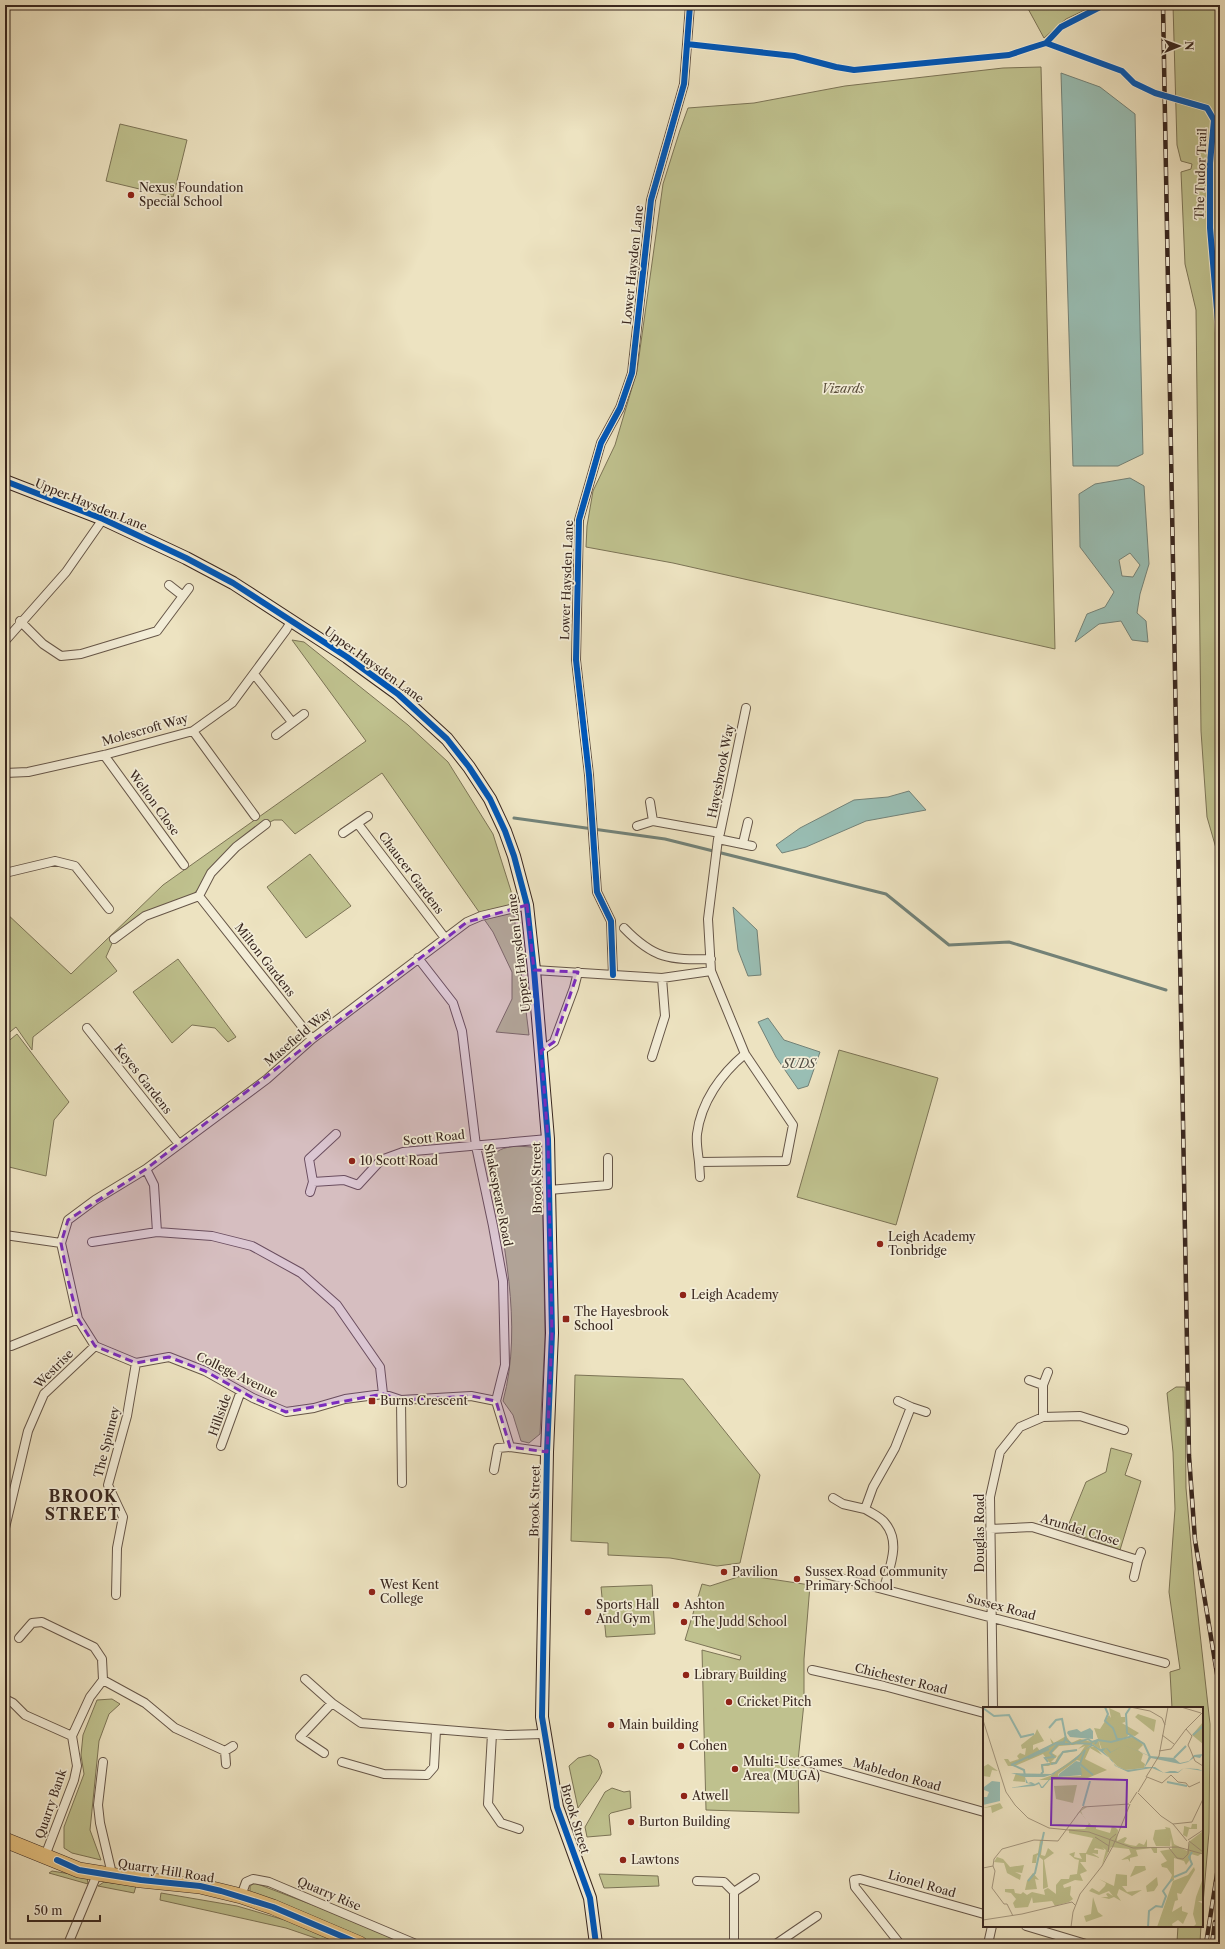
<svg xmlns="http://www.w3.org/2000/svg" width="1225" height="1949" viewBox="0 0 1225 1949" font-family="'Libre Caslon Text',serif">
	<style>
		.green { fill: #bfc18e; stroke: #7c7456 }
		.water { fill: #99beb4; stroke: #738278; fill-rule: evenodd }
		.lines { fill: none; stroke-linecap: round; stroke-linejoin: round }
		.stream { stroke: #738278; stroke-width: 3 }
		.street-casing { stroke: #665648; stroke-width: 10 }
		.secondary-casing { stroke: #39271f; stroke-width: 14 }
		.highway-casing { stroke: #39271f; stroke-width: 16 }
		.street { stroke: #f3edd7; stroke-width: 8 }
		.secondary { stroke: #f3edd7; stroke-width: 12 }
		.highway { stroke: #e6c280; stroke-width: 15 }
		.rail-casing { stroke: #39271f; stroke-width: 4.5 }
		.rail { stroke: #f3edd7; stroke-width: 3; stroke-dasharray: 9; stroke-linecap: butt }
		.cycleway-casing { stroke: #f3edd7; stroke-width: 8 }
		.cycleway { stroke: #0057b8; stroke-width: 6 }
		.marked { fill: #7b2cbf; fill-opacity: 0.2; stroke: #7b2cbf; stroke-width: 3; stroke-dasharray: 8 5; stroke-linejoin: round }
		.poi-dot { fill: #8f2418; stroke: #f3edd7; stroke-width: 1.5 }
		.labels { text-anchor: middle; stroke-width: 3.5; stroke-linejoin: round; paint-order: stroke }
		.street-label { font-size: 12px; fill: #39271f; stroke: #f3edd7 }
		.poi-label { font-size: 12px; fill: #39271f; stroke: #f3edd7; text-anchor: start }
		.park-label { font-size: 12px; font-style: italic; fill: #5a4e3b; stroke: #f3edd7 }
		.water-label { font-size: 13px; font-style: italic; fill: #514d44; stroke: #f3edd7 }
		.district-label { font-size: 16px; font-weight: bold; letter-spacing: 1px; fill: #39271f; stroke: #f3edd7 }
		.inset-river { fill: none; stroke: #99beb4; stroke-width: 2 }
		.inset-road { fill: none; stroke: #a59880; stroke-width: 1 }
		.view { fill: #7b2cbf; fill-opacity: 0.15; stroke: #7b2cbf; stroke-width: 2 }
		.inset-edge { fill: none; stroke: #39271f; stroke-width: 2 }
	</style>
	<rect width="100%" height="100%" fill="#ede3c1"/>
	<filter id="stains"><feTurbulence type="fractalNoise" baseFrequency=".005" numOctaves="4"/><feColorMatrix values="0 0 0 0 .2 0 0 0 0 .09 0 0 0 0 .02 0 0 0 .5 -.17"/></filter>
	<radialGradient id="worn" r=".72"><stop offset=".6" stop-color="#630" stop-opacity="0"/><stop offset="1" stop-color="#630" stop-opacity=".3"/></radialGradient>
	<path class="green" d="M1026,5H1090L1091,7L1066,19L1044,38Z
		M1173,5H1220V862L1207,817L1201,731L1196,310L1185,264L1181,172L1191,169L1192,164L1181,161L1177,145Z
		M1041,67L1055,649L673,563L586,547L587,526L593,491L615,445L637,371L663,184L680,130L688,108L754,103L845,86L1003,68Z
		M120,124L187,140L173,197L106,181Z
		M292,640L304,642L408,725L448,762L493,834L511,891L529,1035L496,1032L512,999V972L493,932L382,773L295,834L282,820H274L266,824L211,873L194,894L145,916L114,939L106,957L117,971L33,1037L32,1050L16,1027L5,1036V912L71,974L163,885L366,741Z
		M310,854L351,906L306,938L267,887Z
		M178,959L236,1037L228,1042L215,1028L192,1025L172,1043L133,992Z
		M17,1034L69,1102L54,1120L46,1176L5,1166V1044Z
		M839,1050L938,1078L896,1225L797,1197Z
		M516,1146L532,1147L541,1151L542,1161L545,1337L540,1434L529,1443L521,1441L513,1415L503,1401C524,1324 502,1239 490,1161C496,1149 503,1148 516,1146Z
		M575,1375L683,1379L760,1475L740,1563L717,1566L670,1558L608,1555V1543L571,1541Z
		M1176,1387H1185L1186,1488L1194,1579L1210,1724L1209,1832L1202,1916V1708H1172L1170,1672L1180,1669L1169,1592L1175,1509L1173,1452L1167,1393Z
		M1111,1448L1132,1454L1125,1475L1141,1481L1120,1550L1066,1531L1086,1482L1106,1472Z
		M744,1575L810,1585L804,1659V1703L798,1761L799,1813L706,1810L702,1650L740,1660L741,1656L685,1640L702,1584L710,1586Z
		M652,1585L655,1634L606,1637L601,1587Z
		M112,1699L120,1704L109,1714L99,1741L90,1830L101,1860L72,1853L64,1848V1827L84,1774L81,1755L83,1735L97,1700Z
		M590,1755L598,1760L602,1772L599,1779L578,1808L569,1766L578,1758Z
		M612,1788L624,1792L630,1791L631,1808L611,1813L609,1815L611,1835L587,1837L585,1827L605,1792Z
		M52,1871L83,1876L87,1877L88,1884L49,1873Z
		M599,1874L658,1876L659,1886L604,1888Z
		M104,1882L136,1886L134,1893L98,1886Z
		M255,1883L318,1907L406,1944H376L250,1892V1886Z
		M161,1893L237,1906L288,1921L348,1944H333L286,1928L160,1900Z
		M1178,1926H1201L1200,1942H1177Z"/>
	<path class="water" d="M1061,73L1100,87L1135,114L1143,454L1118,466H1073Z
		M1130,478L1144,486L1149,564L1140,594L1137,613L1146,621L1148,642L1132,640L1121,621L1099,624L1075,642L1087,614L1105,607L1114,592L1080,547L1079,494L1095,484ZM1130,553L1140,565L1133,577L1122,576L1119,560Z
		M909,791L926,810L866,821L806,847L782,853L776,845L800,828L854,800L888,797Z
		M733,907L757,930L761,975L748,976L738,950Z
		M768,1018L784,1040L820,1052L808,1086L798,1089L776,1057L758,1022Z"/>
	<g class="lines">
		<path class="stream" d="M514,818L665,839L886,894L949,945L1009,942L1166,990"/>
		<g class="street-casing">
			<path id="street" d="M169,585L183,596
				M20,621L43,644L61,656L81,654L157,631L189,588
				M5,641L66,572L103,519
				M254,674L292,722
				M193,731L255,816
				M276,735L304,714
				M104,755L184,865
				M5,773L28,772L104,755L193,731L232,703L286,630L292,620
				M650,802L653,821
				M358,824L445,938
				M637,826L653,821L720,833
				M343,833L368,816
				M718,839L752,846
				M743,843L748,822
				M5,873L55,861L75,866L109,909
				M199,896L312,1039
				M624,928C654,959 669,960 711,959
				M114,939L145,916L199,896L211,873L236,847L266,824
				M418,958L453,1003L462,1031L476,1146L493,1226L503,1281L505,1365L496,1401L510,1447L547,1452
				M534,970L662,978L711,971
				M613,975L611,921L597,892L589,775L576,660L579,520L601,443L620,408L632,373L651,200L684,84L690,5
				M87,1028L179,1144
				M541,1051L554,1042L574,988L578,972
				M745,1054C721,1074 701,1102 697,1134C696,1143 698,1153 699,1162L786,1161L793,1125L745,1054L711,971L708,919L718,839L720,833L746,708
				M652,1057L665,1016L662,978
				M336,1134L309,1159L313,1182L344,1180L358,1185L381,1160L403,1152L548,1139
				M699,1162L700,1177
				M146,1169L95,1200L68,1220L61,1243L78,1319L95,1346L136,1363L169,1357L205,1371L253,1398L286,1412L314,1408L345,1399L383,1394
				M549,1190L608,1185V1158
				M310,1192L313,1182
				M157,1232L154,1185L146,1169L267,1079L312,1039L467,922L481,916L527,905
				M5,1235L61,1243
				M92,1242L157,1232L212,1236L252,1246L301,1273L337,1305L380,1367L383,1394L401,1400L471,1396L496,1401
				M11,1346L78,1319
				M1029,1380L1043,1385V1417
				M1043,1385L1048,1372
				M401,1400L402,1483
				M898,1401L911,1407
				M221,1446L241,1391
				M494,1470L498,1448L510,1447
				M833,1498L843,1504L865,1509
				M5,1528L28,1431L44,1394L95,1346
				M990,1529L1032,1527L1138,1560L1134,1577
				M1138,1560L1141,1552
				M829,1575L1165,1663
				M884,1588C890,1566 901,1542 885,1523C881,1517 871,1513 865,1509L873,1487L895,1448L911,1407L926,1412
				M116,1595L117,1548L123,1517L108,1485L127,1416L136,1363
				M19,1638L32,1623L42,1622L94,1647L102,1659L103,1680
				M812,1670L884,1686L984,1713
				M305,1679L332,1703L361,1723L507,1735L543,1734
				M5,1699L13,1703L25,1715L72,1736
				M993,1708L990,1497L1000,1452L1020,1427L1043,1417L1080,1416L1124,1430
				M492,1734L488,1804L501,1823L519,1829
				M225,1751L233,1746
				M324,1753L300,1737L332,1703
				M803,1761L984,1812
				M103,1762L98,1805L100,1823L112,1874
				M342,1762L384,1774L427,1775L434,1767L436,1730
				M45,1856L74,1780L77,1766L72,1736L90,1697L103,1680L145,1703L175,1728L225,1751L226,1764
				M697,1881L724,1882L734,1892V1944
				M734,1892L755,1878
				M241,1896L246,1882L253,1879L269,1882L416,1944
				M1026,1926L1086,1944
				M68,1944L98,1872
				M776,1944L817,1916
				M900,1944L855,1887L854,1880L860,1879L984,1914
				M988,1944L992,1926"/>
		</g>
		<g class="secondary-casing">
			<path id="secondary" d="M5,481L103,519L186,558L233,583L347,657L398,694L447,739L469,767L490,799L505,831L514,856L527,905L534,970L548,1139L552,1333L547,1452L542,1717L557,1807L590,1898L596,1944"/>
		</g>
		<g class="highway-casing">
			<path id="highway" d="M5,1840L79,1870L141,1880L200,1886L241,1896L273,1907L360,1944"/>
		</g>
		<use href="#street" class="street"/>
		<use href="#secondary" class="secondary"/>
		<use href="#highway" class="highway"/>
		<g class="rail-casing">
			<path id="rail" d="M1163,5L1189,1456L1195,1540L1220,1692
				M1206,1944L1220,1855
				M1212,1944L1215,1922
				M1219,1944L1220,1936"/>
		</g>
		<use href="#rail" class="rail"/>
		<g class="cycleway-casing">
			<path id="cycleway" d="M1046,43L1122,71L1134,83L1155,93L1207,108L1214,120L1210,163V228L1219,333L1220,370
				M687,44L794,56L836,67L854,70L905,65L1009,55L1030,48L1046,43L1061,27L1104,5
				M5,481L103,519L186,558L233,583L347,657L398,694L447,739L469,767L490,799L505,831L514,856L527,905L534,970L548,1139L552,1333L547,1452L542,1717L557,1807L590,1898L596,1944
				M613,975L611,921L597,892L589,775L576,660L579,520L601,443L620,408L632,373L651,200L684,84L690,5
				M57,1860L79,1870L141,1880L200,1886L221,1891L273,1907L360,1944"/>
		</g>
		<use href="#cycleway" class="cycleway"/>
	</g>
	<path class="marked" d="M527,905L534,970L578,972L554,1042L541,1051L548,1139L552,1333L547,1452L510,1447L496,1401L471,1396L401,1400L383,1394L286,1412L253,1398L205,1371L169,1357L136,1363L95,1346L78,1319L68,1280L61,1243L68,1220L146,1169L467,922Z"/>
	<g class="poi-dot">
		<circle cx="131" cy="195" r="4"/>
		<circle cx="352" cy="1161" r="4"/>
		<circle cx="880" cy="1244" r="4"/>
		<circle cx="683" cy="1295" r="4"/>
		<rect x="562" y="1315" width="8" height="8" rx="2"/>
		<rect x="368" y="1397" width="8" height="8" rx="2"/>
		<circle cx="724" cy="1572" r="4"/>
		<circle cx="797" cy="1579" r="4"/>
		<circle cx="372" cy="1592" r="4"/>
		<circle cx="676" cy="1605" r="4"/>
		<circle cx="588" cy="1612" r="4"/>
		<circle cx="684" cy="1622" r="4"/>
		<circle cx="686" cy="1675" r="4"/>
		<circle cx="729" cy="1702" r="4"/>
		<circle cx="611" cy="1725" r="4"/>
		<circle cx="681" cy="1746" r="4"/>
		<circle cx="735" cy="1769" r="4"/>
		<circle cx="684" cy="1796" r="4"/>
		<circle cx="631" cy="1822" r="4"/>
		<circle cx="623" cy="1860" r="4"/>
	</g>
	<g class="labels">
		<g class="street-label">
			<text transform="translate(1201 174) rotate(-88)" y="4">The Tudor Trail</text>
			<text transform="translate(633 265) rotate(-84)" y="4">Lower Haysden Lane</text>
			<text transform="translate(91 505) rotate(22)" y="4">Upper Haysden Lane</text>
			<text transform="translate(567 580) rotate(-88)" y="4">Lower Haysden Lane</text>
			<text transform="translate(374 665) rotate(36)" y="4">Upper Haysden Lane</text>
			<text transform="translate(145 730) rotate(-16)" y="4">Molescroft Way</text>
			<text transform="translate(721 771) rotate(-79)" y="4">Hayesbrook Way</text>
			<text transform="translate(154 803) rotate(54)" y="4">Welton Close</text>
			<text transform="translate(411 873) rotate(53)" y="4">Chaucer Gardens</text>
			<text transform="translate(519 953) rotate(-97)" y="4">Upper Haysden Lane</text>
			<text transform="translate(265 960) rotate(52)" y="4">Milton Gardens</text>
			<text transform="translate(298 1037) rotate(-40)" y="4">Masefield Way</text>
			<text transform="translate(143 1079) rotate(52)" y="4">Keyes Gardens</text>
			<text transform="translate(434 1138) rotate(-6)" y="4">Scott Road</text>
			<text transform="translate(537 1178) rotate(-91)" y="4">Brook Street</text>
			<text transform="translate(498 1195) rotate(79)" y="4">Shakespeare Road</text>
			<text transform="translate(54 1369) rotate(-45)" y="4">Westrise</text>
			<text transform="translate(237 1375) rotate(26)" y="4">College Avenue</text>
			<text transform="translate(220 1415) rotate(-70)" y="4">Hillside</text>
			<text transform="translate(107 1442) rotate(-76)" y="4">The Spinney</text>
			<text transform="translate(535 1501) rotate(-89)" y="4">Brook Street</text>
			<text transform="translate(1080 1530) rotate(17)" y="4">Arundel Close</text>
			<text transform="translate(980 1533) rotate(-90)" y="4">Douglas Road</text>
			<text transform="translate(1001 1607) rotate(15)" y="4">Sussex Road</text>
			<text transform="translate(901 1679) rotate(14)" y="4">Chichester Road</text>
			<text transform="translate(897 1775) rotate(16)" y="4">Mabledon Road</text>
			<text transform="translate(51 1804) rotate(-71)" y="4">Quarry Bank</text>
			<text transform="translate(575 1819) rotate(73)" y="4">Brook Street</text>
			<text transform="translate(166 1871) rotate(9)" y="4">Quarry Hill Road</text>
			<text transform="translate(922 1884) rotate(16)" y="4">Lionel Road</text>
			<text transform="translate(329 1894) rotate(23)" y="4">Quarry Rise</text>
		</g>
		<g class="poi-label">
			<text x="139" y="192">Nexus Foundation<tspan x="139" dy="14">Special School</tspan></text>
			<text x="360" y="1165">10 Scott Road</text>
			<text x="888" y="1241">Leigh Academy<tspan x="888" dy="14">Tonbridge</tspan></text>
			<text x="691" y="1299">Leigh Academy</text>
			<text x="574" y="1316">The Hayesbrook<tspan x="574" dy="14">School</tspan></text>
			<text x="380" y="1405">Burns Crescent</text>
			<text x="732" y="1576">Pavilion</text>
			<text x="805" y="1576">Sussex Road Community<tspan x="805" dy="14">Primary School</tspan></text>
			<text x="380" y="1589">West Kent<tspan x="380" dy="14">College</tspan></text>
			<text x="596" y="1609">Sports Hall<tspan x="596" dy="14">And Gym</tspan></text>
			<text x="684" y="1609">Ashton</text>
			<text x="692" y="1626">The Judd School</text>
			<text x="694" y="1679">Library Building</text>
			<text x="737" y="1706">Cricket Pitch</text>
			<text x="619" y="1729">Main building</text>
			<text x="689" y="1750">Cohen</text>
			<text x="743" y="1766">Multi-Use Games<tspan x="743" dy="14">Area (MUGA)</tspan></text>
			<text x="692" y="1800">Atwell</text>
			<text x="639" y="1826">Burton Building</text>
			<text x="631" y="1864">Lawtons</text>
		</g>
		<g class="park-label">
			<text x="843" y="393">Vizards</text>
		</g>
		<g class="water-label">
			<text x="799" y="1068">SUDS</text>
		</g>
		<g class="district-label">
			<text x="83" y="1502">BROOK<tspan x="83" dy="18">STREET</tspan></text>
		</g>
	</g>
	<g transform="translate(983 1707)">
		<rect width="220" height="220" fill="#ede3c1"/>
		<path d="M126,1L137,6L138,10H142V15L139,16L156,26L152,29L145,28L144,31L133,34L150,30L156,33L160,38L155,43L160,47L158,54L162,57L161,61L142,63L134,59L119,43L111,21L117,22L126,8L128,11ZM155,7L173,13L171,25L152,10ZM220,15V37L209,28ZM54,22L61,34L50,38V43L54,40L57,44L69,37L67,31L71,36L83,29L88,36L97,32L109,35L115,32L118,43L109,37L104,41L112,39L119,48L107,41L102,52L124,63L100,73H56L67,69L96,48L102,39L95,42L101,37L76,39L69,46L74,49L68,55H72L75,49L80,44L91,43L93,44L80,46L73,56L65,59H59V63L58,58L67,56L60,47L32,59H25L21,52H25L27,55L36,52L34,49L37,46L42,48L43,41L39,42L38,38L52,27ZM94,53L97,54L98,69L75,70V67ZM5,57L15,64L9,63L7,70L0,69V60ZM33,66L42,68V75L30,74ZM94,78L90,96L73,92L71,79ZM17,96L20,101L9,106L8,100L0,101ZM101,100H104L98,104L100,109L108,118H113V122L127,126L129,119L133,121L135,123L134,134L142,130L144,131L141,136L147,138L153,139L156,136L161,138L164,132V140H174V146H171L168,141L153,143L155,149L147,151V155L145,152L138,153L148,147L146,142L128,140L119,158L123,143L119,140L122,143L112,141L111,143H115V147L109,146L117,151L103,147V155H97L104,164L97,167L100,174L92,173L80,178L81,181L88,179L87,188L90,192L86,195L72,199L69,194L50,196L49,190L45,200L32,201L30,196L33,192L28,186L22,185V182H31L32,186L38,187L40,185L44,188L49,185L62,188L61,183L65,181L73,187V178L78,172H86L87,168L94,167L96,153L92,152L86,147L92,145L91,150L99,152L96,146H103L110,131L86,126V122H110H102L106,116L97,105L93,108ZM209,117H214V122H206L204,130L200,128L201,121V119L208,121ZM182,120L187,121L191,137L204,144L207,134L220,124V145L215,149L208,147V151L203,158L201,154L191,151V173L186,176L189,168L184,161L179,160L178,157L184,154L177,144L189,142L188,131L187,139H173L170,132L172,123L183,122ZM57,133H60L58,148L62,149L65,141L71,146L61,153L65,180L60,182V153L54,148L53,156H49L50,148L55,146ZM14,150L20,152L27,160L41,158L39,166L32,165L38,168L37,173L24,166L21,156L11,155ZM152,159H162L163,163L147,170ZM211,160L212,163L198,187L194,186L195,193L192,194L189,205L199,199V204L205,206L200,217L195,213L189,217L190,220H174L190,174L205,168ZM50,166L56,173L52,172L54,182L42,183L44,174ZM133,167L144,168V179H139L144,185L159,183L149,189L136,182L134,188L138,194L131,190L126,192L118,190H125L123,187L125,186L130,189L126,184L116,188L106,184L109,181L116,185L122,179L123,176L116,172L131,179ZM174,170L175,178L171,184L164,185L163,179ZM220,171V190L219,194H215L220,197V220H210L213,217L210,207L213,190ZM110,190L115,205L120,209L103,215L101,209L108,207Z" fill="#bfc18e" fill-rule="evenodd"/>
		<path d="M107,21L110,24V32L87,30L84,26L85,24L94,22L98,25ZM109,37L117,42L124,41L128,45L141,38L167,49L191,51L197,56L206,54L211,48L220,47L217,51L212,50L205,55L197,57L168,51L162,60H172L181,66L187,64H192L195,65L201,61L215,62L220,64L201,61L195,66H181L169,61L145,65L132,59L129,53L110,39L103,42L94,52L73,65L60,81H58L56,77L51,79L27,81L49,77L43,76L42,70L45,76L48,75L52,77L56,75L59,80L71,67L61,70H42L28,66L68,67L86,56L105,40ZM141,38L166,49L161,61L143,63L133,59L120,44L123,41L127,46ZM93,54L97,55L99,68L75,70L76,67ZM9,74L17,75V94L0,98V90H4L6,85L1,83V80Z" fill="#99beb4" fill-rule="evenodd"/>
		<path class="inset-river" d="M122,0L125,7L122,14L130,21L134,32H140M0,1L11,9L26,8L38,30L51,27M147,1L143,7L144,26L161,37L167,50M66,21L73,13L79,12L83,32M210,28L220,19M94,36L109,37M112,37L115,33L128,35L150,29M102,43L97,57L110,68M45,51L66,42M191,51L203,39M65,55L62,51L71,50L67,46L75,37H87M68,57L73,56L80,45L94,43M28,58L73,36L81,35L82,32L89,37L105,32L109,35L115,33M30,58L41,63L42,69M58,67L60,65L59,58L67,57M184,75L204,79M100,99L107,74M191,170L203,165L209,157L206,150L209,145M45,174L52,166L61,125M165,220L166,204L173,199L179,200L183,189L180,184L189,172"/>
		<path class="inset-road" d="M147,0L167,4L179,11L182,18M198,0L218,6M220,5L203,22L209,29L205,38L207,42L212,54L220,59M0,13L23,85L32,98L45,111L66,121L106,125L150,141L195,140L220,147M179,28L191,37M176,44L188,42L203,22M163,70L176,49L185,0M164,70L179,76L188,68L195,75L203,76L206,80L217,75M155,85L164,70M155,86L178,109L190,117L204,134M147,96L154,85M190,117L209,115L220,92M112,130L126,139M205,133L220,123M206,134L220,145M186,141L194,151L200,152L205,147L206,135M125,145L127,132L133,127M10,159L12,164L9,181L21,197H24L30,209M0,161L10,159L11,152L19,142L51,133L75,134L100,100L146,97M0,213L39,207L89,195L93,199M88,220L90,205L97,187L119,159L130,139L147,97"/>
		<path class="view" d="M69,71L144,73L143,120L68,118Z"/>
		<rect width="220" height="220" class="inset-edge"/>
	</g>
	<rect width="1225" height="1949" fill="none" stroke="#ede3c1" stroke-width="20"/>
	<rect x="6" y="6" width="1213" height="1937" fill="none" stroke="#39271f" stroke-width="2"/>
	<rect x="10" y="10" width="1205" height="1929" fill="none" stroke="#39271f"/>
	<g transform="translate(1179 46) rotate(89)" stroke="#f3edd7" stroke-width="3" paint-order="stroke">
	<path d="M0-3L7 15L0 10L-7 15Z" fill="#39271f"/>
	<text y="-6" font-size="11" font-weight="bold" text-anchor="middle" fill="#39271f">N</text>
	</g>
	<path d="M28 1915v6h72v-6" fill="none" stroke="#39271f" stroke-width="2"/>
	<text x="34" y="1915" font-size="12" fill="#39271f" stroke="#f3edd7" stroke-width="3" paint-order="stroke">50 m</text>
	<rect width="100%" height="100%" filter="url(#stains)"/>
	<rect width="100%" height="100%" fill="url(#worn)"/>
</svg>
